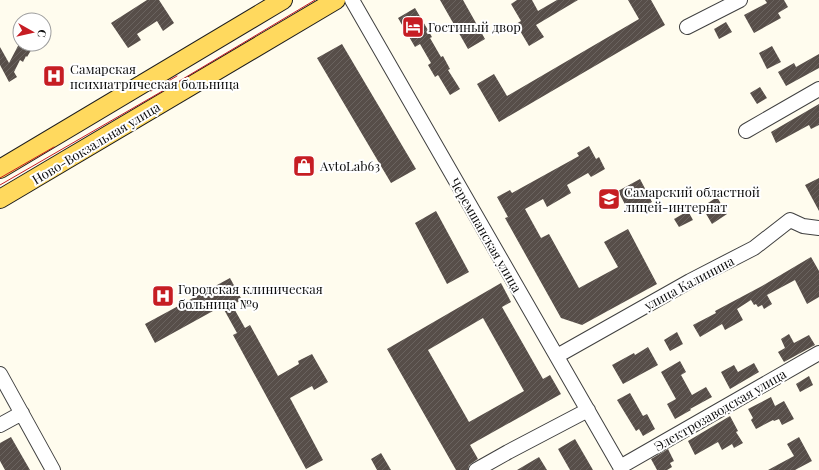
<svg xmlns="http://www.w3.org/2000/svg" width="819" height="470" viewBox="0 0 819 470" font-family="'Playfair Display',serif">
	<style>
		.building { fill: url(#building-hatch); fill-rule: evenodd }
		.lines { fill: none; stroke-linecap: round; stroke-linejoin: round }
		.minor-casing { stroke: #404040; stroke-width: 16 }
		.major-casing { stroke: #1e1e1e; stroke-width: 20 }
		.minor { stroke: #fff; stroke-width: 14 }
		.major { stroke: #ffd95e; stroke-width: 18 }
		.tram { stroke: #c61d23; stroke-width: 1 }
		.labels { text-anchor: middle; stroke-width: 4; stroke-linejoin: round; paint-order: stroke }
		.poi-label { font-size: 13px; fill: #0d0d0d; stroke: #fff; text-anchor: start }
		.street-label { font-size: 13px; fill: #0d0d0d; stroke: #fff }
	</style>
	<defs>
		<pattern id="building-hatch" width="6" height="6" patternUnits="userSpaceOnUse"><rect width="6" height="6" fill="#574e49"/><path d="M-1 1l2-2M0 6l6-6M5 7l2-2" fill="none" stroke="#6a635f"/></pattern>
	</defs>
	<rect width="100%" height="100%" fill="#fffcee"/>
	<path class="building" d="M147,0H159L174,23L163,31L157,21L137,34L141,40L128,48L111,23Z
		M440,0H463L485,39L468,49Z
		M517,0H532L538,11L557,0H578L536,25L544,37L529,46L516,24L521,21L511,4Z
		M628,0H651L665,25L499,122L477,84L494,74L507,96L639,19Z
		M765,0H784L788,7L778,13L781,18L754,33L744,15L767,3Z
		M415,8L432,37L430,38L441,57L443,56L450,69L448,70L460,89L450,95L438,75L435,77L428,65L431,63L420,44L415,47L398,18Z
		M726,22L732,32L719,39L714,29Z
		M19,44H27L33,47L27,57L26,56L23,62L20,60L14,72L17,77L9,82L0,65V47L9,63Z
		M342,44L416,169L391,183L317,58Z
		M772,46L781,62L767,69L759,53Z
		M819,54V68L786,86L778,72L794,63L796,67Z
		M760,87L767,98L757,104L750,93Z
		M819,104V125L811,129L809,125L776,143L771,132Z
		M589,146L596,159L599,157L605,169L591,177L588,173L567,185L571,193L547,207L543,199L525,209L541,238L549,234L579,288L618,267L604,242L628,229L657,284L582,325L561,318L505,218L508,217L497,197L510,190L512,193L579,156L577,153Z
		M819,178V211L805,185Z
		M640,179L652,202L630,214L618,191Z
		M717,197L727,214L712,224L702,207Z
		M436,211L469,272L447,284L415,223Z
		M688,211L693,220L679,227L674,219Z
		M811,257L819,271V297L807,304L795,280L767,295L772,304L764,309L762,305L758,307L756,304L754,305L751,300L737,309L743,320L725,330L722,324L700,337L693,325L716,313L715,311L762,286Z
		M230,278L242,300L232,305L245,328L250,325L278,376L299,364L298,361L312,354L328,382L314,390L312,386L290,398L323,460L306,469L233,335L237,333L222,306L155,343L145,324Z
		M501,283L511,302L502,307L543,379L550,375L561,394L470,445L478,459L469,465L468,470H456L387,349ZM483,318L524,391L469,422L428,350Z
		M677,332L683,344L670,351L664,340Z
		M789,334L794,343L809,335L815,345L784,362L778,352L785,348L781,339Z
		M648,347L658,365L623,384L612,365L634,353L635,355Z
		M680,361L686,372L681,375L692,395L706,387L712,397L690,409L691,410L675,419L667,404L676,399L661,372Z
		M754,363L759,372L730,389L721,372L734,365L738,372Z
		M809,376L813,385L800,392L796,384Z
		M630,393L643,416L647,414L655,429L643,436L639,429L636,431L617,400Z
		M771,397L775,406L784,401L794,419L782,425L779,419L774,421L773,420L756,429L751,420L753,418L748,409Z
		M730,416L738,431L736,432L743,443L734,448L732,444L722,450L718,442L695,455L688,441Z
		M11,437L30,470H5L0,461V443Z
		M799,437L812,461L795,470H768L794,456L787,444Z
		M575,439L593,470H570L558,449Z
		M668,449L674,461L670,463L672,467L667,470H657L651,459Z
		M381,453L391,470H377L371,459Z
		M539,457L547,470H517Z"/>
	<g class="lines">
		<g class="minor-casing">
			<path id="minor" d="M352,0L622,470
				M687,27L740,0
				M746,131L819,89
				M557,356L690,281L754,248L790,220L803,226L819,228
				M0,374L53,470
				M0,425L22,413
				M620,467L819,353
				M476,470L508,452L588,410"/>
		</g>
		<g class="major-casing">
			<path id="major" d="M0,169L283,0
				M0,199L336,0"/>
		</g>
		<use href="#minor" class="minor"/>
		<use href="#major" class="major"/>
		<path class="tram" d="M151,91L177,76
			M0,178L54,147
			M0,185L166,89L315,0"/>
	</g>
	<defs>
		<g id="hotel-square" transform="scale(1.15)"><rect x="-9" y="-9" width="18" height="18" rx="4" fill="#c61d23" stroke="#fff"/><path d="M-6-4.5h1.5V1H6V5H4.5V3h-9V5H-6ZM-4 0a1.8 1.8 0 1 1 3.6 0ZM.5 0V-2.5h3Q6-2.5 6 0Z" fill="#fff"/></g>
		<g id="hospital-square" transform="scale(1.15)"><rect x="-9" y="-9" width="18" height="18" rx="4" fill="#c61d23" stroke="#fff"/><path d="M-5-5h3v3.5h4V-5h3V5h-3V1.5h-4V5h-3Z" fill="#fff"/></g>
		<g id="shop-square" transform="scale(1.15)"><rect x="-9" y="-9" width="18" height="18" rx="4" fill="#c61d23" stroke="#fff"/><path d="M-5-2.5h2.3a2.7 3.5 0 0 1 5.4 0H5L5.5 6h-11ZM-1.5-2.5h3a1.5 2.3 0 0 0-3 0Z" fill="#fff"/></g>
		<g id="school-square" transform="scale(1.15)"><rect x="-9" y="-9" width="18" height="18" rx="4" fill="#c61d23" stroke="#fff"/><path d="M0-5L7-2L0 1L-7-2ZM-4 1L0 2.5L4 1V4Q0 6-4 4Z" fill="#fff"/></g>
	</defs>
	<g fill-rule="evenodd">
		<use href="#hotel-square" x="413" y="27"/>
		<use href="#hospital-square" x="54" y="76"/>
		<use href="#shop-square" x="304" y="166"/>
		<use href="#school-square" x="609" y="199"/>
		<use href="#hospital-square" x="163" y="296"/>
	</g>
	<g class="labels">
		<g class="poi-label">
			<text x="428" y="32">Гостиный двор</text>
			<text x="70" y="74">Самарская<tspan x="70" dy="15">психиатрическая больница</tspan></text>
			<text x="320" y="171">AvtoLab63</text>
			<text x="624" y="197">Самарский областной<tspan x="624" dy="15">лицей-интернат</tspan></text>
			<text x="178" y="294">Городская клиническая<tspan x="178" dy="15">больница №9</tspan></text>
		</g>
		<g class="street-label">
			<text transform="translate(96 143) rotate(-31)" y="5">Ново-Вокзальная улица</text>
			<text transform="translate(486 235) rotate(60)" y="5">Черемшанская улица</text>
			<text transform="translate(689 283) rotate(-28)" y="5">улица Калинина</text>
			<text transform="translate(720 410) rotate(-30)" y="5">Электрозаводская улица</text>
		</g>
	</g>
	<g transform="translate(32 32) rotate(98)"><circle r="19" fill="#ffffff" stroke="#9e9e9e"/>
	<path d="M0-3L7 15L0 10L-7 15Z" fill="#c61d23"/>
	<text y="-6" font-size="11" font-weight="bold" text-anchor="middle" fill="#0d0d0d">С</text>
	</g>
</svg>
